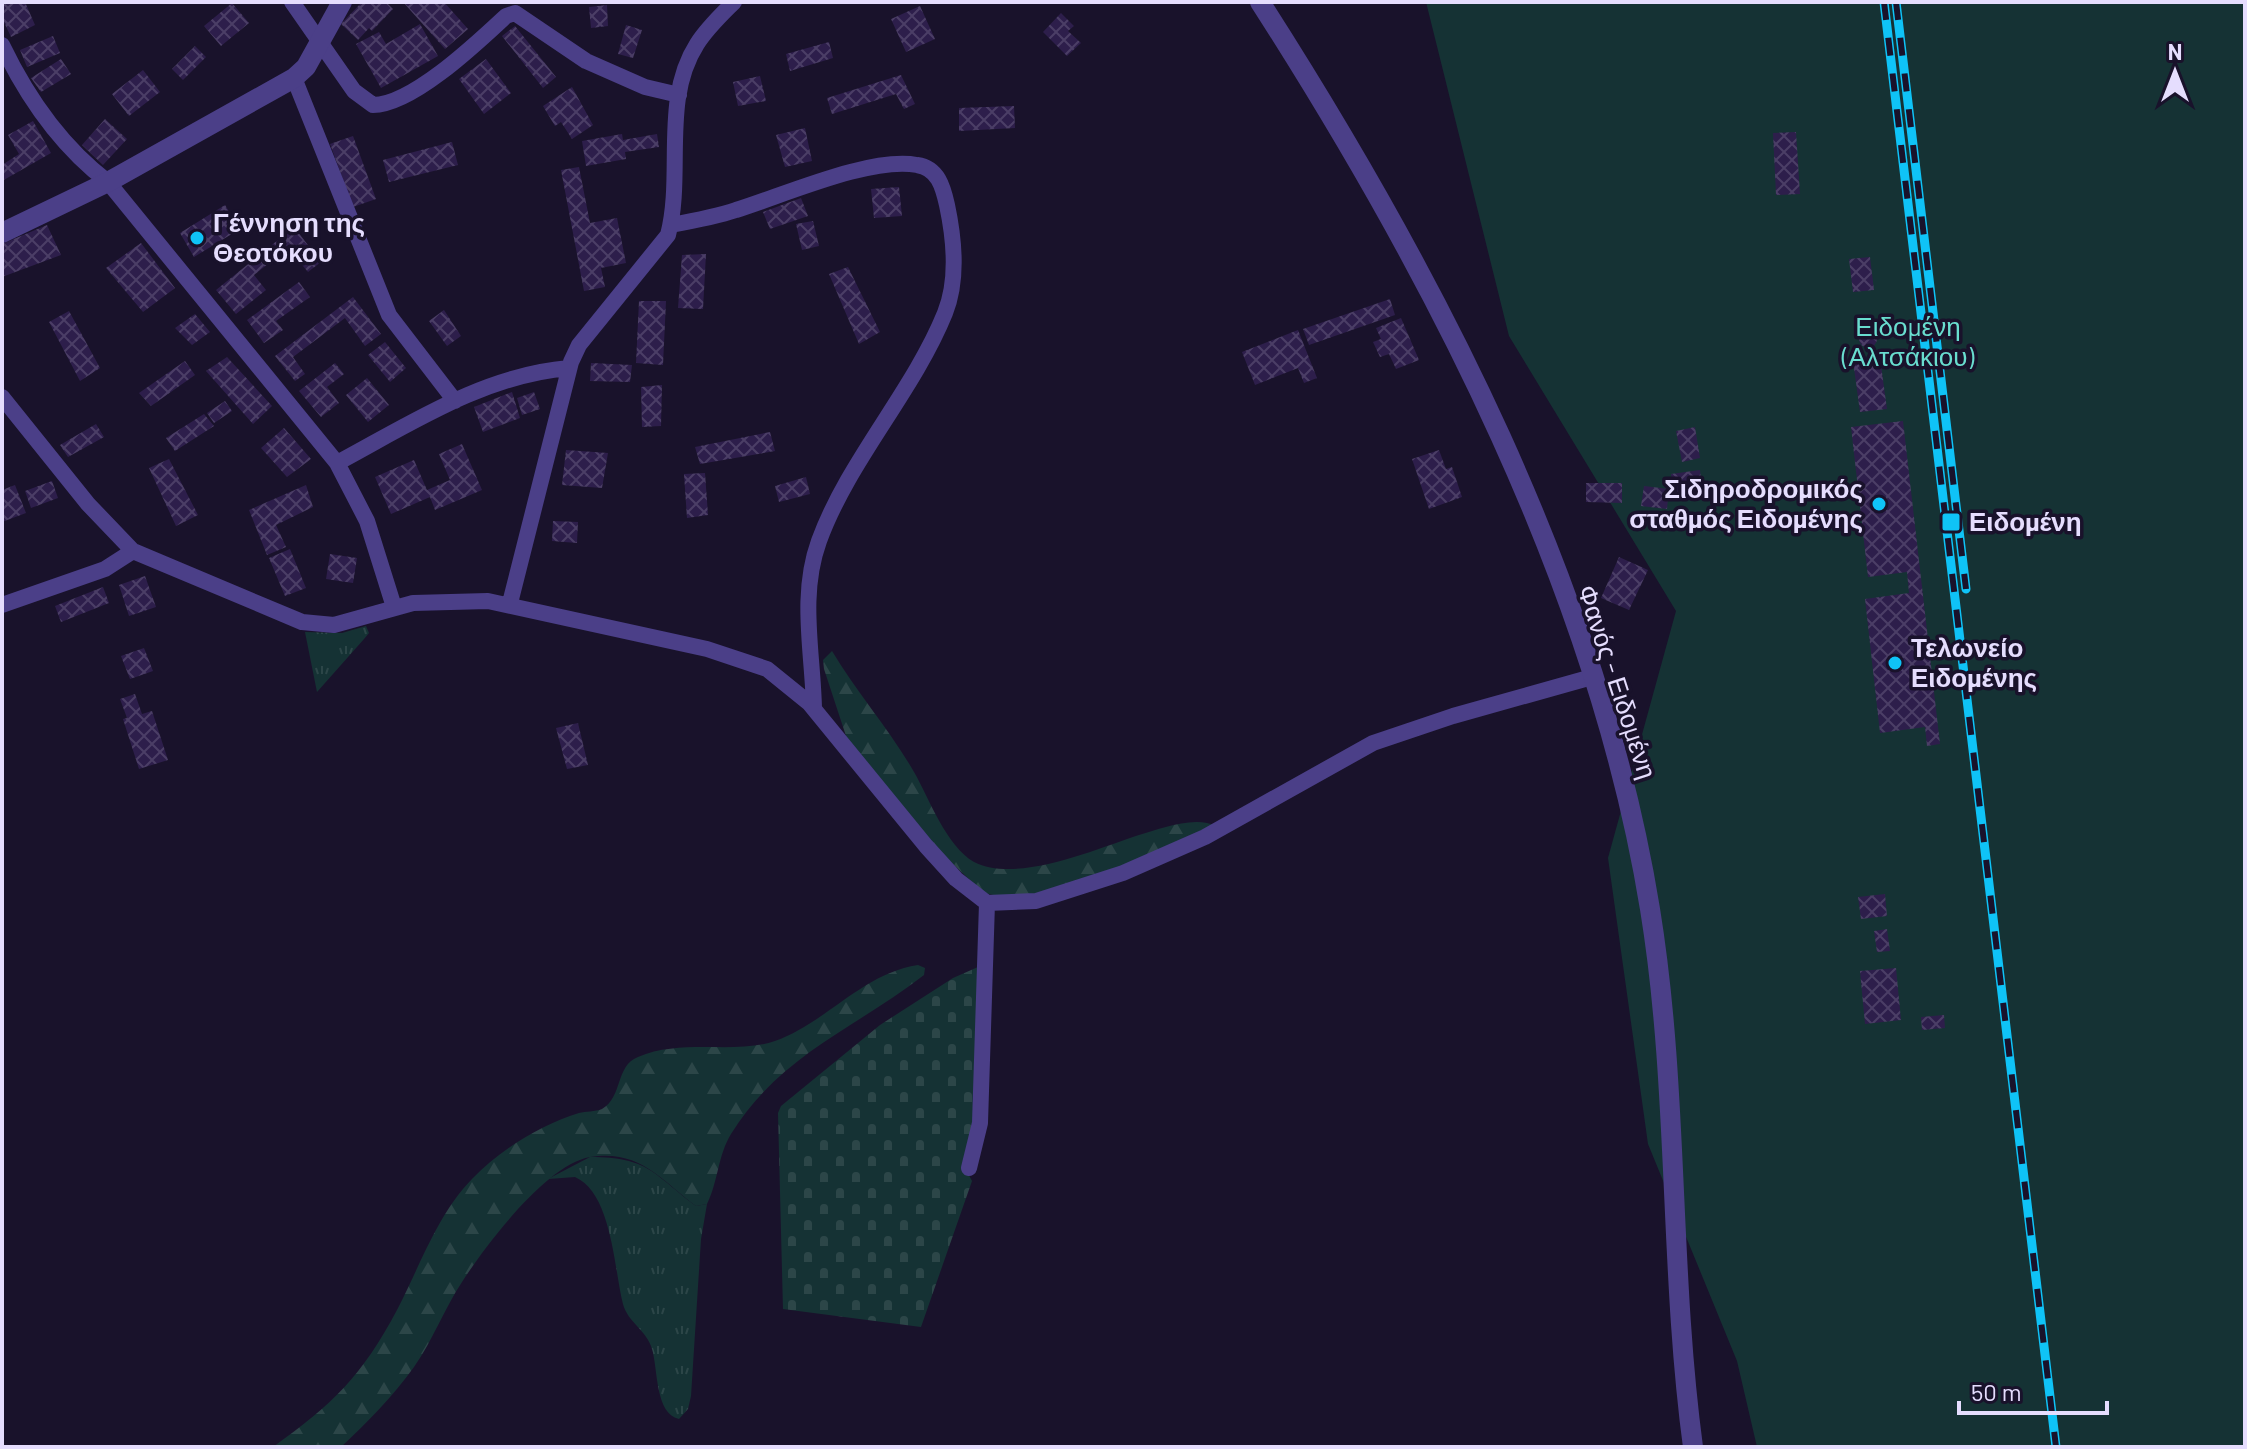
<svg xmlns="http://www.w3.org/2000/svg" width="2247" height="1449" viewBox="0 0 2247 1449" font-family="Barlow,sans-serif">
	<style>
		.grass { fill: url(#grass-tufts) }
		.forest { fill: url(#forest-firs) }
		.cemetery { fill: url(#cemetery-stones) }
		.green { fill: #153234 }
		.building { fill: url(#building-cross-hatch) }
		.lines { fill: none; stroke-linecap: round; stroke-linejoin: round }
		.minor { stroke: #4b3f88; stroke-width: 16 }
		.tertiary { stroke: #4b3f88; stroke-width: 20 }
		.rail-casing { stroke: #0fc3f7; stroke-width: 9 }
		.rail { stroke: #19122b; stroke-width: 6; stroke-dasharray: 18; stroke-linecap: butt }
		.poi-dot { fill: #0fc3f7; stroke: #19122b; stroke-width: 3 }
		.labels { text-anchor: middle; stroke-width: 7; stroke-linejoin: round; paint-order: stroke }
		.poi-label { font-size: 26px; font-weight: bold; fill: #e5ddfe; stroke: #19122b; text-anchor: start }
		.park-label { font-size: 26px; fill: #69ddcf; stroke: #19122b }
		.street-label { font-size: 26px; fill: #e5ddfe; stroke: #19122b }
	</style>
	<defs>
		<pattern id="grass-tufts" width="24" height="20" patternUnits="userSpaceOnUse" patternTransform="scale(2)"><rect width="24" height="20" fill="#153234"/><path d="M3 7l-1-3M5 7V3M7 7l1-3M15 17l-1-3M17 17v-4M19 17l1-3" fill="none" stroke="#2c4648"/></pattern>
		<pattern id="forest-firs" width="22" height="20" patternUnits="userSpaceOnUse" patternTransform="scale(2)"><rect width="22" height="20" fill="#153234"/><path d="M5 1l3.5 6h-7zM16 11l3.5 6h-7z" fill="#2c4648"/></pattern>
		<pattern id="cemetery-stones" width="16" height="16" patternUnits="userSpaceOnUse" patternTransform="scale(2)"><rect width="16" height="16" fill="#153234"/><path d="M2 7V4a2 2 0 0 1 4 0v3zM10 15v-3a2 2 0 0 1 4 0v3z" fill="#2c4648"/></pattern>
		<pattern id="building-cross-hatch" width="8" height="8" patternUnits="userSpaceOnUse" patternTransform="scale(2)"><rect width="8" height="8" fill="#2d1e4b"/><path d="M0 0l8 8M0 8l8-8" fill="none" stroke="#4b3e66"/></pattern>
	</defs>
	<rect width="100%" height="100%" fill="#19122b"/>
	<path class="grass" d="M366,626L369,633L364,639L317,692L305,632L342,633Z
		M590,1157C649,1157 653,1174 696,1206L707,1204L701,1239L691,1396L688,1409L679,1419C655,1414 658,1368 652,1349C647,1330 628,1323 623,1304C614,1269 612,1193 575,1177L548,1179Z"/>
	<path class="forest" d="M832,651C857,693 890,730 914,772C929,798 946,846 974,862C1017,884 1096,849 1139,835C1159,829 1195,815 1216,826L1131,864L1034,896L1008,898L984,893L927,840L847,739L824,669L823,660Z
		M918,965L925,968L924,975C853,1030 781,1054 731,1134C718,1155 718,1182 707,1204L696,1206C661,1180 640,1149 590,1157C547,1164 485,1246 462,1282C444,1309 433,1340 414,1367C393,1396 368,1422 341,1447H273C333,1404 362,1376 397,1310C420,1266 437,1215 472,1179C500,1150 540,1125 579,1113C586,1111 595,1112 602,1109C623,1097 615,1066 638,1057C683,1038 736,1055 775,1041C826,1023 863,973 918,965Z"/>
	<path class="cemetery" d="M978,967L977,1098L964,1166L972,1181L921,1327L783,1309L778,1113L781,1106L880,1025L953,978Z"/>
	<path class="green" d="M1426,2H2245V1447H1757L1737,1361L1648,1144L1608,858L1676,611L1509,336Z"/>
	<path class="building" d="M2,2H25L35,25L11,37L2,18Z
		M362,2H386L393,9L372,31L369,28L358,40L341,24Z
		M403,2H444L468,29L445,49Z
		M232,3L249,23L221,46L204,26Z
		M607,5L608,26L591,28L589,7Z
		M920,6L935,39L906,52L891,19Z
		M1061,13L1074,26L1068,31L1081,43L1067,56L1043,32Z
		M420,24L438,56L381,88L356,44L379,32L386,44Z
		M626,25L642,30L633,58L618,54Z
		M515,26L556,77L543,88L502,36Z
		M53,36L60,53L27,67L20,50Z
		M829,42L833,58L790,71L786,54Z
		M195,46L206,57L183,80L172,69Z
		M61,59L71,74L41,92L31,78Z
		M486,59L511,93L484,114L459,79Z
		M143,70L160,92L129,116L112,94Z
		M901,75L915,104L904,109L896,94L832,114L827,98Z
		M760,76L766,101L738,106L733,82Z
		M572,87L593,125L572,139L561,122L555,126L543,106Z
		M1014,106L1015,128L959,131V108Z
		M105,119L127,139L103,165L82,145Z
		M33,121L51,153L2,181V165L19,154L8,135Z
		M805,128L812,161L785,167L776,135Z
		M1796,132L1800,194L1776,195L1773,133Z
		M622,134L623,140L657,134L659,147L625,152L626,159L586,166L582,141Z
		M353,136L376,199L353,207L330,144Z
		M452,142L458,165L389,182L383,160Z
		M579,167L590,223L617,218L626,263L601,268L605,287L584,291L561,170Z
		M899,187L902,216L874,218L871,189Z
		M801,198L808,216L770,229L763,212Z
		M225,205L240,229L194,257L180,233Z
		M813,221L819,246L802,250L796,224Z
		M47,225L61,255L2,277V244Z
		M294,227L321,262L308,272L288,248L254,275L266,290L236,314L216,290Z
		M141,243L175,288L143,312L106,268Z
		M706,254L703,309L678,308L682,255Z
		M1870,257L1874,290L1853,292L1849,259Z
		M848,267L880,332L859,344L829,274Z
		M299,282L310,297L276,321L283,330L264,343L247,320Z
		M353,297L381,334L365,346L345,318L293,357L305,374L295,381L275,356Z
		M1390,299L1395,315L1309,345L1303,329Z
		M639,301H666L663,365L636,363Z
		M444,310L461,336L447,346L429,321Z
		M69,311L100,368L80,381L49,322Z
		M195,314L210,332L192,345L175,328Z
		M1401,318L1419,360L1396,369L1389,354L1380,357L1373,342L1381,339L1376,328Z
		M1859 339a9 9 0 1 1 18 0a9 9 0 1 1-18 0Z
		M1298,330L1317,378L1304,383L1298,368L1255,385L1242,352Z
		M385,342L406,368L390,382L368,355Z
		M227,357L272,406L253,424L206,371Z
		M1880,358L1887,409L1860,412L1853,361Z
		M185,361L195,375L151,406L139,393Z
		M335,363L344,374L327,387L339,403L321,417L299,391Z
		M591,363L632,365L630,382L590,381Z
		M367,378L389,405L368,422L346,395Z
		M662,385L661,426L642,427L641,387Z
		M512,392L520,418L483,432L474,407Z
		M534,392L540,409L522,415L517,398Z
		M225,401L232,411L214,423L207,413Z
		M204,414L214,426L175,451L166,438Z
		M1903,421L1940,744L1927,746L1925,727L1880,733L1865,599L1909,593L1907,572L1868,577L1851,427Z
		M96,424L104,437L68,457L60,445Z
		M1695,427L1700,458L1682,462L1676,431Z
		M284,428L311,459L287,477L261,448Z
		M770,432L775,451L700,464L695,447Z
		M462,444L482,490L435,510L430,497L391,514L375,477L414,460L427,490L450,480L439,454Z
		M566,450L608,453L602,488L562,485Z
		M1439,450L1446,469L1452,467L1462,497L1429,509L1412,459Z
		M169,459L198,515L176,526L149,468Z
		M1700,470L1703,498L1675,501L1671,474Z
		M705,473L708,515L687,518L684,474Z
		M806,477L810,494L779,502L775,486Z
		M52,481L58,498L31,508L25,491Z
		M1586,483H1622V503L1586,502Z
		M15,485L26,513L2,522V490Z
		M306,485L313,507L276,525L286,547L267,555L249,510Z
		M1644,486L1669,489L1667,509L1641,506Z
		M553,521L578,522L577,543L552,541Z
		M290,549L306,588L285,596L269,558Z
		M330,554L357,558L353,583L326,579Z
		M1619,557L1648,570L1629,610L1601,598Z
		M145,576L156,607L129,616L119,585Z
		M103,587L109,603L61,622L55,606Z
		M144,648L153,671L130,679L121,656Z
		M135,694L142,714L152,711L168,760L139,769L123,719L127,718L120,699Z
		M578,723L588,765L567,769L556,728Z
		M1885,894L1887,916L1861,919L1858,897Z
		M1887,929L1890,951L1877,952L1874,931Z
		M1896,968L1901,1020L1865,1024L1860,971Z
		M1944,1015L1945,1028L1922,1030L1921,1017Z"/>
	<g class="lines">
		<path class="minor" d="M292,2L354,91L373,105C412,105 477,43 506,16L515,13L586,61L645,87L679,95
			M2,45C27,97 62,147 108,182L337,463L367,521L394,607
			M294,78L389,315L455,401
			M671,225C693,221 715,217 736,210C782,196 871,156 917,165C938,168 943,187 947,205C954,238 958,281 945,313C913,392 848,461 819,541C799,596 813,653 814,709
			M2,397L88,504L133,551L302,622L334,625L413,603L488,601L707,649L767,669L809,703L926,846L956,879L987,903L1036,901L1123,873L1205,837L1373,743L1453,716L1592,677
			M337,463C410,424 484,375 569,368
			M510,603L571,362L579,345L668,235C684,174 661,100 697,44C707,28 721,15 734,2
			M2,605L105,569L133,551
			M969,1168L980,1123L987,903"/>
		<path class="tertiary" d="M1260,2C1434,273 1598,588 1650,909C1679,1087 1669,1269 1693,1447
			M2,233L108,182L294,78L306,67L342,2"/>
		<g class="rail-casing">
			<path id="rail" d="M1884,2L2056,1447
				M1896,2L1966,589"/>
		</g>
		<use href="#rail" class="rail"/>
	</g>
	<g class="poi-dot">
		<circle cx="197" cy="238" r="8"/>
		<circle cx="1879" cy="504" r="8"/>
		<rect x="1941" y="512" width="20" height="20" rx="4"/>
		<circle cx="1895" cy="663" r="8"/>
	</g>
	<g class="labels">
		<g class="poi-label">
			<text x="213" y="232">Γέννηση της<tspan x="213" dy="30">Θεοτόκου</tspan></text>
			<text x="1863" y="498" text-anchor="end">Σιδηροδρομικός<tspan x="1863" dy="30">σταθμός Ειδομένης</tspan></text>
			<text x="1969" y="531">Ειδομένη</text>
			<text x="1911" y="657">Τελωνείο<tspan x="1911" dy="30">Ειδομένης</tspan></text>
		</g>
		<g class="park-label">
			<text x="1908" y="336">Ειδομένη<tspan x="1908" dy="30">(Αλτσάκιου)</tspan></text>
		</g>
		<g class="street-label">
			<text transform="translate(1617 682) rotate(72)" y="9">Φανός - Ειδομένη</text>
		</g>
	</g>
	<rect width="2247" height="1449" fill="none" stroke="#e5ddfe" stroke-width="8"/>
	<g transform="translate(2175 72)" stroke="#19122b" stroke-width="6" paint-order="stroke">
	<path d="M0-6L14 30L0 20L-14 30Z" fill="#e5ddfe"/>
	<text y="-12" font-size="22" font-weight="bold" text-anchor="middle" fill="#e5ddfe">N</text>
	</g>
	<path d="M1959 1401v12h148v-12" fill="none" stroke="#e5ddfe" stroke-width="4"/>
	<text x="1971" y="1401" font-size="24" fill="#e5ddfe" stroke="#19122b" stroke-width="6" paint-order="stroke">50 m</text>
</svg>
